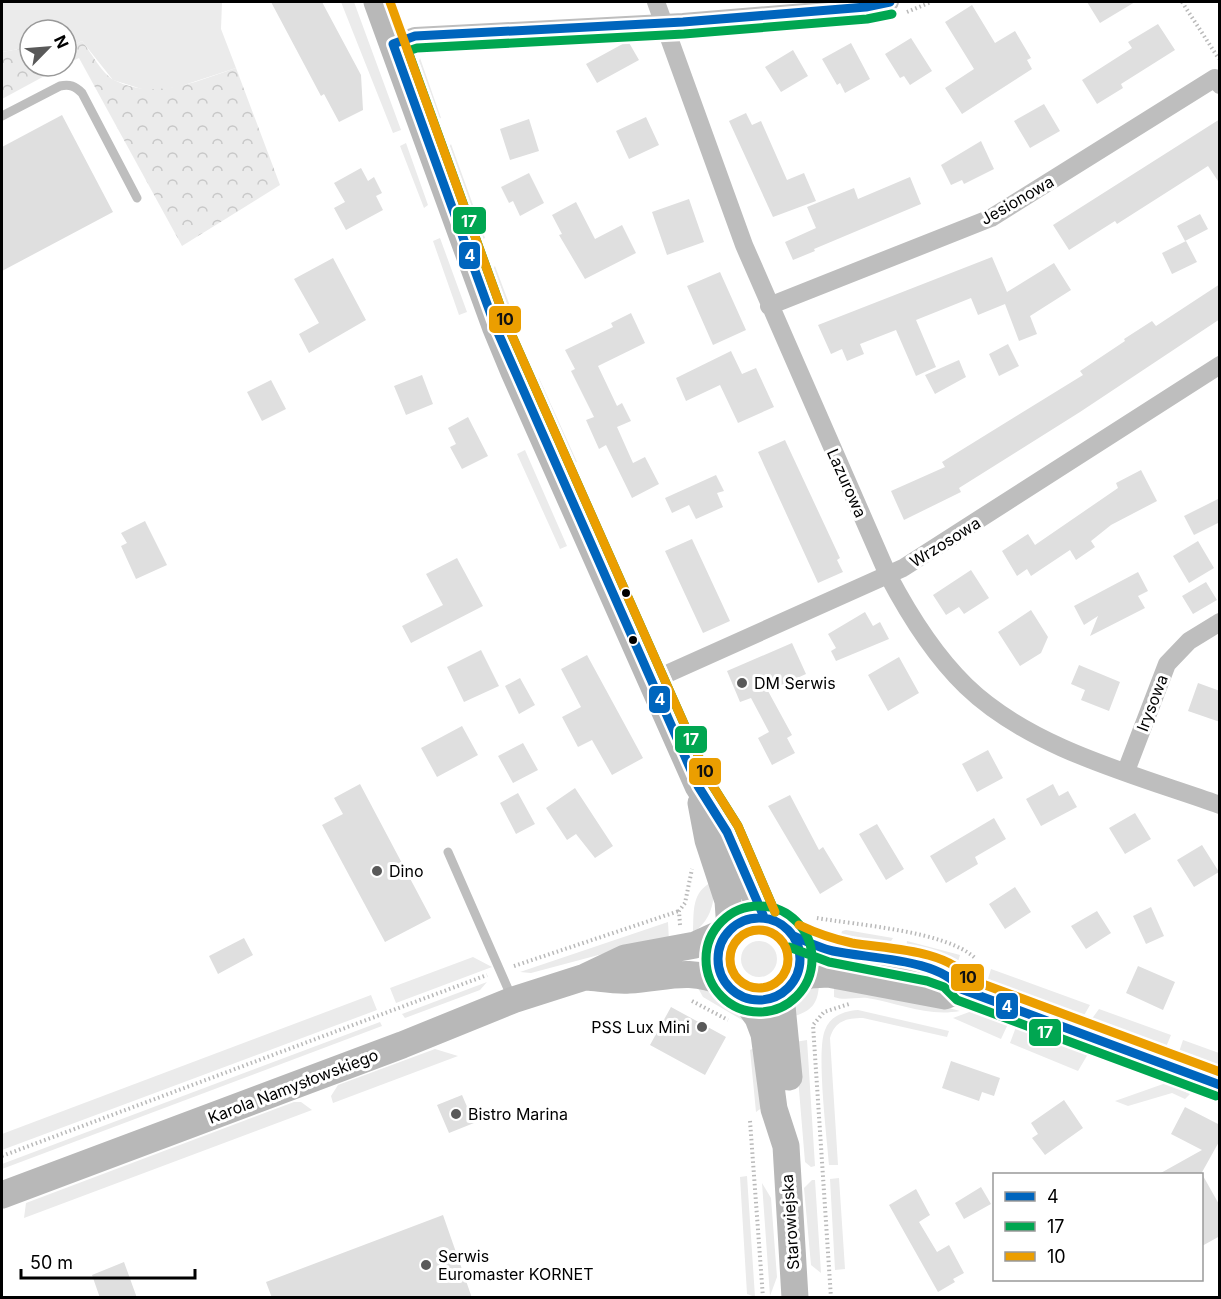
<svg xmlns="http://www.w3.org/2000/svg" width="1221" height="1299" viewBox="0 0 1221 1299" font-family="Inter,sans-serif">
	<style>
		.grass { fill: #ebebeb }
		.forest { fill: url(#forest-crowns) }
		.building { fill: #dfdfdf }
		.lines { fill: none; stroke-linecap: round; stroke-linejoin: round }
		.path { stroke: #b9b9b9; stroke-width: 4; stroke-dasharray: 1.5 3; stroke-linecap: butt }
		.lane { stroke: #bebebe; stroke-width: 9 }
		.street { stroke: #bebebe; stroke-width: 18 }
		.secondary { stroke: #b8b8b8; stroke-width: 27 }
		.bus-1-casing { stroke: #fff; stroke-width: 14 }
		.bus-2-casing { stroke: #fff; stroke-width: 14 }
		.bus-3-casing { stroke: #fff; stroke-width: 14 }
		.bus-1 { stroke: #0065bd; stroke-width: 9 }
		.bus-2 { stroke: #00a651; stroke-width: 9 }
		.bus-3 { stroke: #eb9e00; stroke-width: 9 }
		.bus-dot { fill: #000; stroke: #fff; stroke-width: 2 }
		.poi-dot { fill: #595959; stroke: #fff; stroke-width: 2 }
		.labels { text-anchor: middle; stroke-width: 6; stroke-linejoin: round; paint-order: stroke }
		.street-label { font-size: 16px; fill: #000; stroke: #fff }
		.poi-label { font-size: 16px; fill: #000; stroke: #fff; text-anchor: start }
		.line-badge { stroke: #fff; stroke-width: 2 }
		.badge-label { font-size: 16px; text-anchor: middle; font-weight: bold; fill: #fff }
		.pale-badge-label { font-size: 16px; text-anchor: middle; font-weight: bold; fill: #111 }
	</style>
	<defs>
		<pattern id="forest-crowns" width="20" height="18" patternUnits="userSpaceOnUse" patternTransform="scale(1.5)"><rect width="20" height="18" fill="#ebebeb"/><path d="M2 6a3 3 0 1 1 6 0M12 15a3 3 0 1 1 6 0" fill="none" stroke="#c8c8c8"/></pattern>
	</defs>
	<rect width="100%" height="100%" fill="#fff"/>
	<path class="grass" d="M2,2H222L221,29L236,68L178,87L148,91L113,80L82,41L66,49V30H30V56L19,49L2,52Z
		M341,2H354L401,130L393,133Z
		M420,58L441,118L438,119L432,117L416,70Z
		M406,143L428,205L424,208L400,146Z
		M451,144L485,238L483,239L476,236L445,152Z
		M440,238L467,312L459,315L433,241Z
		M495,266L516,322L513,323L507,320L489,273Z
		M539,378L577,462H568L534,386Z
		M525,450L567,546L560,549L517,454Z
		M714,881C715,903 711,920 693,933C694,911 691,891 714,881Z
		M668,922L669,941L621,949L531,973L520,972Z
		M846,930L893,938L885,951L839,942L842,931Z
		M741 959a18 18 0 1 1 36 0a18 18 0 1 1-36 0Z
		M907,941L960,955L957,965L953,967L906,950Z
		M473,957L492,967L396,1003L390,988Z
		M991,969L1090,1005L1083,1017L987,982Z
		M487,982L480,990L405,1018L402,1014Z
		M819,984C818,1005 811,1011 792,1017L800,995Z
		M834,984L923,1001L960,1011C927,1017 899,1003 867,998C856,997 844,1001 834,997Z
		M698,988C720,991 735,1006 749,1024L703,997Z
		M371,995L377,1010L2,1150V1134Z
		M1099,1009L1171,1035L1166,1047L1091,1020Z
		M858,1010L949,1031L947,1037L863,1018C846,1018 835,1021 830,1038L838,1165H829C827,1138 816,1051 825,1030C830,1016 844,1011 858,1010Z
		M972,1011L1008,1024L1001,1039L953,1018Z
		M380,1022L382,1026L2,1169V1164Z
		M1016,1027L1088,1054L1078,1071L1010,1043Z
		M807,1040L815,1166L811,1167L805,1162L795,1042Z
		M1183,1040L1219,1053V1068L1182,1055L1179,1052Z
		M757,1047L763,1107L756,1112L750,1050Z
		M435,1049L458,1056L333,1103L331,1096L338,1085Z
		M1166,1083L1190,1094L1185,1099L1172,1093L1128,1106L1115,1101Z
		M294,1102H301L312,1110L24,1218L26,1203Z
		M747,1176L755,1297L747,1294L740,1177Z
		M839,1178L845,1269L835,1270L830,1179Z
		M812,1180H815L821,1273L811,1265L804,1188Z
		M762,1183L771,1198L777,1277L770,1296Z"/>
	<path class="forest" d="M82,41C91,52 102,74 114,80C155,101 197,81 236,68L280,185L182,246L79,58L66,64V49Z
		M19,49L30,56V66H63L2,99V52Z"/>
	<path class="building" d="M271,2H322L361,75L363,110L339,122L324,94L321,96Z
		M1087,2H1135L1100,23Z
		M972,5L995,43L1015,31L1031,58L1027,60L1032,69L962,114L945,88L974,69L945,22Z
		M1158,24L1175,50L1121,84L1123,88L1097,104L1082,80L1132,48L1128,42Z
		M911,38L932,71L910,85L904,76L900,78L885,54Z
		M628,41L639,60L597,83L586,64Z
		M851,43L870,79L845,93L840,83L837,85L822,59Z
		M793,50L808,76L781,92L765,67Z
		M1044,104L1060,131L1030,148L1014,121Z
		M746,113L752,125L761,121L787,180L804,173L816,201L773,217L729,121Z
		M62,115L113,212L2,271V147Z
		M646,117L659,145L629,159L616,131Z
		M529,119L539,151L510,160L500,129Z
		M1220,119V184L1208,166L1117,224L1115,221L1069,250L1053,225Z
		M981,141L994,169L964,184L962,180L951,185L941,165Z
		M361,168L368,181L374,177L382,193L376,196L383,210L346,230L334,208L345,202L334,183Z
		M529,173L544,203L520,216L513,201L509,203L501,187Z
		M910,177L921,204L814,249L815,251L793,260L785,242L816,228L807,207L854,188L858,199Z
		M689,199L704,242L667,255L652,212Z
		M576,202L595,239L622,225L636,253L585,279L559,235L562,234L552,215Z
		M1200,214L1208,229L1185,241L1177,226Z
		M1186,241L1197,262L1172,274L1162,253Z
		M992,257L1007,292L1054,263L1071,290L1030,316L1037,334L1019,341L1005,304L978,315L971,298L916,320L936,367L916,376L896,330L860,344L864,354L847,361L842,349L831,354L818,325Z
		M333,258L366,320L309,353L299,334L319,323L294,279Z
		M720,272L746,330L713,345L687,286Z
		M1220,284V319L1080,412L959,488L961,492L904,520L891,491L945,467L942,462L1083,375L1080,371L1125,341L1124,339L1152,321L1156,326Z
		M631,313L645,343L598,366L617,406L622,403L631,421L617,427L633,463L645,457L659,484L632,498L606,445L599,449L586,420L594,417L571,371L575,369L565,350L613,327L611,323Z
		M1008,344L1019,366L999,376L989,354Z
		M731,351L742,374L756,368L774,407L738,423L720,385L686,401L676,378Z
		M959,360L966,377L935,394L925,375Z
		M422,375L433,404L406,415L394,386Z
		M271,380L286,409L262,421L247,392Z
		M468,417L488,456L462,469L450,447L456,444L448,428Z
		M785,440L840,558L837,560L843,572L818,583L758,452Z
		M1141,470L1157,501L1111,525L1091,541L1095,547L1076,560L1070,550L1031,576L1027,569L1017,576L1002,551L1028,534L1035,545L1118,488L1116,483Z
		M716,475L724,491L717,493L723,507L696,519L689,505L672,513L665,498Z
		M1220,498V522L1194,535L1184,516Z
		M145,521L167,565L136,579L121,546L127,543L121,533Z
		M692,539L730,621L703,633L665,551Z
		M1198,541L1214,568L1189,583L1173,556Z
		M457,558L483,606L411,643L402,626L443,605L426,574Z
		M971,570L989,598L964,614L959,607L946,615L933,595Z
		M1138,572L1148,591L1138,596L1145,608L1090,636L1098,616L1084,625L1074,606Z
		M1206,582L1217,600L1193,614L1182,596Z
		M1031,610L1048,637L1041,653L1020,666L998,632Z
		M865,612L873,626L880,622L889,639L836,661L831,651L836,648L828,634Z
		M792,643L806,674L768,691L792,735L787,738L795,753L772,765L758,738L769,732L751,698L740,702L727,671Z
		M481,650L499,686L464,702L447,667Z
		M587,655L643,758L612,775L592,740L578,747L562,717L581,707L561,669Z
		M899,657L919,693L888,711L868,675Z
		M1079,665L1120,682L1109,711L1081,700L1085,690L1071,684Z
		M520,678L535,705L519,714L505,686Z
		M1198,683L1220,691V722L1188,711Z
		M462,726L478,755L437,777L421,748Z
		M523,743L538,770L513,783L498,756Z
		M988,750L1003,778L977,792L962,764Z
		M360,784L431,918L385,942L322,825L343,814L334,798Z
		M1053,784L1059,796L1068,791L1077,807L1041,826L1026,799Z
		M575,788L613,846L595,858L576,834L567,840L546,808Z
		M518,793L535,824L516,834L500,803Z
		M790,795L819,850L823,847L843,880L820,894L768,806Z
		M1135,813L1151,839L1125,854L1109,828Z
		M994,818L1006,839L975,857L978,864L946,883L930,856Z
		M877,824L904,869L886,880L859,834Z
		M1202,845L1219,872L1194,887L1177,860Z
		M1015,887L1031,912L1005,929L989,904Z
		M1151,907L1164,936L1146,944L1133,916Z
		M1097,911L1111,933L1086,949L1071,926Z
		M244,938L253,955L218,974L209,956Z
		M1138,966L1175,982L1163,1010L1126,993Z
		M671,1007L726,1037L705,1075L650,1045Z
		M951,1061L1000,1078L994,1096L982,1092L979,1101L942,1088Z
		M462,1095L474,1123L449,1133L437,1105Z
		M1064,1100L1083,1128L1045,1155L1032,1138L1038,1134L1031,1123Z
		M1185,1107L1220,1125V1140L1201,1174H1159L1202,1150L1171,1134Z
		M1202,1174L1220,1206V1236L1202,1246Z
		M981,1187L991,1204L964,1219L955,1203Z
		M916,1189L930,1215L919,1222L937,1252L949,1245L964,1273L953,1279L955,1282L938,1292L889,1205Z
		M443,1215L472,1298H272L266,1282Z
		M124,1262L137,1298H100L92,1275Z"/>
	<g class="lines">
		<path class="path" d="M1182,2L1219,59
			M907,12L931,2
			M817,918C857,925 946,931 975,958
			M680,925L679,911L685,903L692,869
			M514,966L679,911
			M692,1001L728,1020
			M750,1121L763,1298
			M2,1156L487,975
			M831,1298L813,1025L824,1012L849,1004"/>
		<path class="lane" d="M2,116L60,86C70,84 75,86 82,93L137,198
			M448,852L512,998"/>
		<path class="street" d="M656,2L744,245L888,575C909,615 933,654 966,686C1031,749 1136,775 1220,805
			M393,44L415,36L683,22L866,7L890,2
			M769,306L991,218L1215,78L1220,85
			M651,681L903,568L1220,365
			M1126,771L1167,664L1189,641L1220,622"/>
		<path class="secondary" d="M377,2L495,326L514,372L698,786L727,832L764,917
			M718 959a41 41 0 1 1 82 0a41 41 0 1 1-82 0Z
			M794,936C841,963 900,954 949,976C954,978 958,985 961,989L1220,1085
			M587,977C600,978 615,981 629,980C666,978 688,967 725,983
			M793,982L810,975L828,974L945,996L961,989
			M785,991L782,1006L789,1077
			M743,997L758,1018L764,1034L774,1109L786,1146L795,1298
			M2,1195L402,1045L513,1000L585,977L625,958L695,945L730,929L728,901L708,840L701,803"/>
		<g class="bus-1-casing">
			<path id="bus-1" d="M764,917L727,832L698,786L495,326L393,44L415,36L683,22L866,7L890,2
				M718 959a41 41 0 1 1 82 0a41 41 0 1 1-82 0Z
				M794,936C807,942 820,948 833,951C869,959 939,958 961,989L1220,1085"/>
		</g>
		<g class="bus-2-casing">
			<path id="bus-2" d="M706 959a53 53 0 1 1 106 0a53 53 0 1 1-106 0Z
				M775,912L738,826L709,780L506,322L408,51L417,48L684,34L867,19L892,14
				M789,947L829,962L927,981L944,987L957,1000L1216,1096"/>
		</g>
		<g class="bus-3-casing">
			<path id="bus-3" d="M390,2L506,322L709,780L738,826L775,912
				M799,925C816,933 833,939 852,943C886,949 947,949 969,979L1220,1072
				M730 959a29 29 0 1 1 58 0a29 29 0 1 1-58 0Z"/>
		</g>
		<use href="#bus-1" class="bus-1"/>
		<use href="#bus-2" class="bus-2"/>
		<use href="#bus-3" class="bus-3"/>
	</g>
	<g class="bus-dot">
		<circle cx="626" cy="593" r="5"/>
		<circle cx="633" cy="640" r="5"/>
	</g>
	<g class="poi-dot">
		<circle cx="742" cy="683" r="6"/>
		<circle cx="377" cy="871" r="6"/>
		<circle cx="702" cy="1027" r="6"/>
		<circle cx="456" cy="1114" r="6"/>
		<circle cx="426" cy="1265" r="6"/>
	</g>
	<g class="labels">
		<g class="street-label">
			<text transform="translate(1017 200) rotate(-30)" y="6">Jesionowa</text>
			<text transform="translate(847 483) rotate(66)" y="6">Lazurowa</text>
			<text transform="translate(945 542) rotate(-32)" y="6">Wrzosowa</text>
			<text transform="translate(1152 703) rotate(-69)" y="6">Irysowa</text>
			<text transform="translate(293 1086) rotate(-21)" y="6">Karola Namysłowskiego</text>
			<text transform="translate(790 1222) rotate(-94)" y="6">Starowiejska</text>
		</g>
		<g class="poi-label">
			<text x="754" y="689">DM Serwis</text>
			<text x="389" y="877">Dino</text>
			<text x="690" y="1033" text-anchor="end">PSS Lux Mini</text>
			<text x="468" y="1120">Bistro Marina</text>
			<text x="438" y="1262">Serwis<tspan x="438" dy="18">Euromaster KORNET</tspan></text>
		</g>
	</g>
	<g class="line-badge">
		<rect x="452" y="206" width="35" height="29" rx="6" fill="#00a651"/>
		<rect x="458" y="241" width="23" height="29" rx="6" fill="#0065bd"/>
		<rect x="488" y="305" width="34" height="29" rx="6" fill="#eb9e00"/>
		<rect x="648" y="685" width="23" height="29" rx="6" fill="#0065bd"/>
		<rect x="674" y="725" width="34" height="29" rx="6" fill="#00a651"/>
		<rect x="688" y="757" width="34" height="29" rx="6" fill="#eb9e00"/>
		<rect x="950" y="963" width="35" height="29" rx="6" fill="#eb9e00"/>
		<rect x="995" y="992" width="24" height="28" rx="6" fill="#0065bd"/>
		<rect x="1028" y="1018" width="34" height="29" rx="6" fill="#00a651"/>
	</g>
	<g class="badge-label">
		<text x="469" y="227">17</text>
		<text x="470" y="261">4</text>
		<text x="660" y="705">4</text>
		<text x="691" y="745">17</text>
		<text x="1007" y="1012">4</text>
		<text x="1045" y="1038">17</text>
	</g>
	<g class="pale-badge-label">
		<text x="505" y="325">10</text>
		<text x="705" y="777">10</text>
		<text x="968" y="983">10</text>
	</g>
	<rect width="1221" height="1299" fill="none" stroke="#000000" stroke-width="6"/>
	<rect x="993" y="1173" width="210" height="108" fill="#ffffff" stroke="#999999" stroke-width="1.5"/>
	<rect x="1005" y="1192" width="30" height="9" fill="#0065bd" stroke="#999999" stroke-width="1.5"/>
	<text x="1047" y="1203" font-size="18" fill="#000000">4</text>
	<rect x="1005" y="1222" width="30" height="9" fill="#00a651" stroke="#999999" stroke-width="1.5"/>
	<text x="1047" y="1233" font-size="18" fill="#000000">17</text>
	<rect x="1005" y="1252" width="30" height="9" fill="#eb9e00" stroke="#999999" stroke-width="1.5"/>
	<text x="1047" y="1263" font-size="18" fill="#000000">10</text>
	<g transform="translate(48 48) rotate(65)"><circle r="28" fill="#ffffff" stroke="#999999" stroke-width="1.5"/>
	<path d="M0-4.5L10 22L0 15L-10 22Z" fill="#595959"/>
	<text y="-9" font-size="16" font-weight="bold" text-anchor="middle" fill="#000000">N</text>
	</g>
	<path d="M21 1269v9h174v-9" fill="none" stroke="#000000" stroke-width="3"/>
	<text x="30" y="1269" font-size="18" fill="#000000" stroke="#ffffff" stroke-width="4.5" paint-order="stroke">50 m</text>
</svg>
